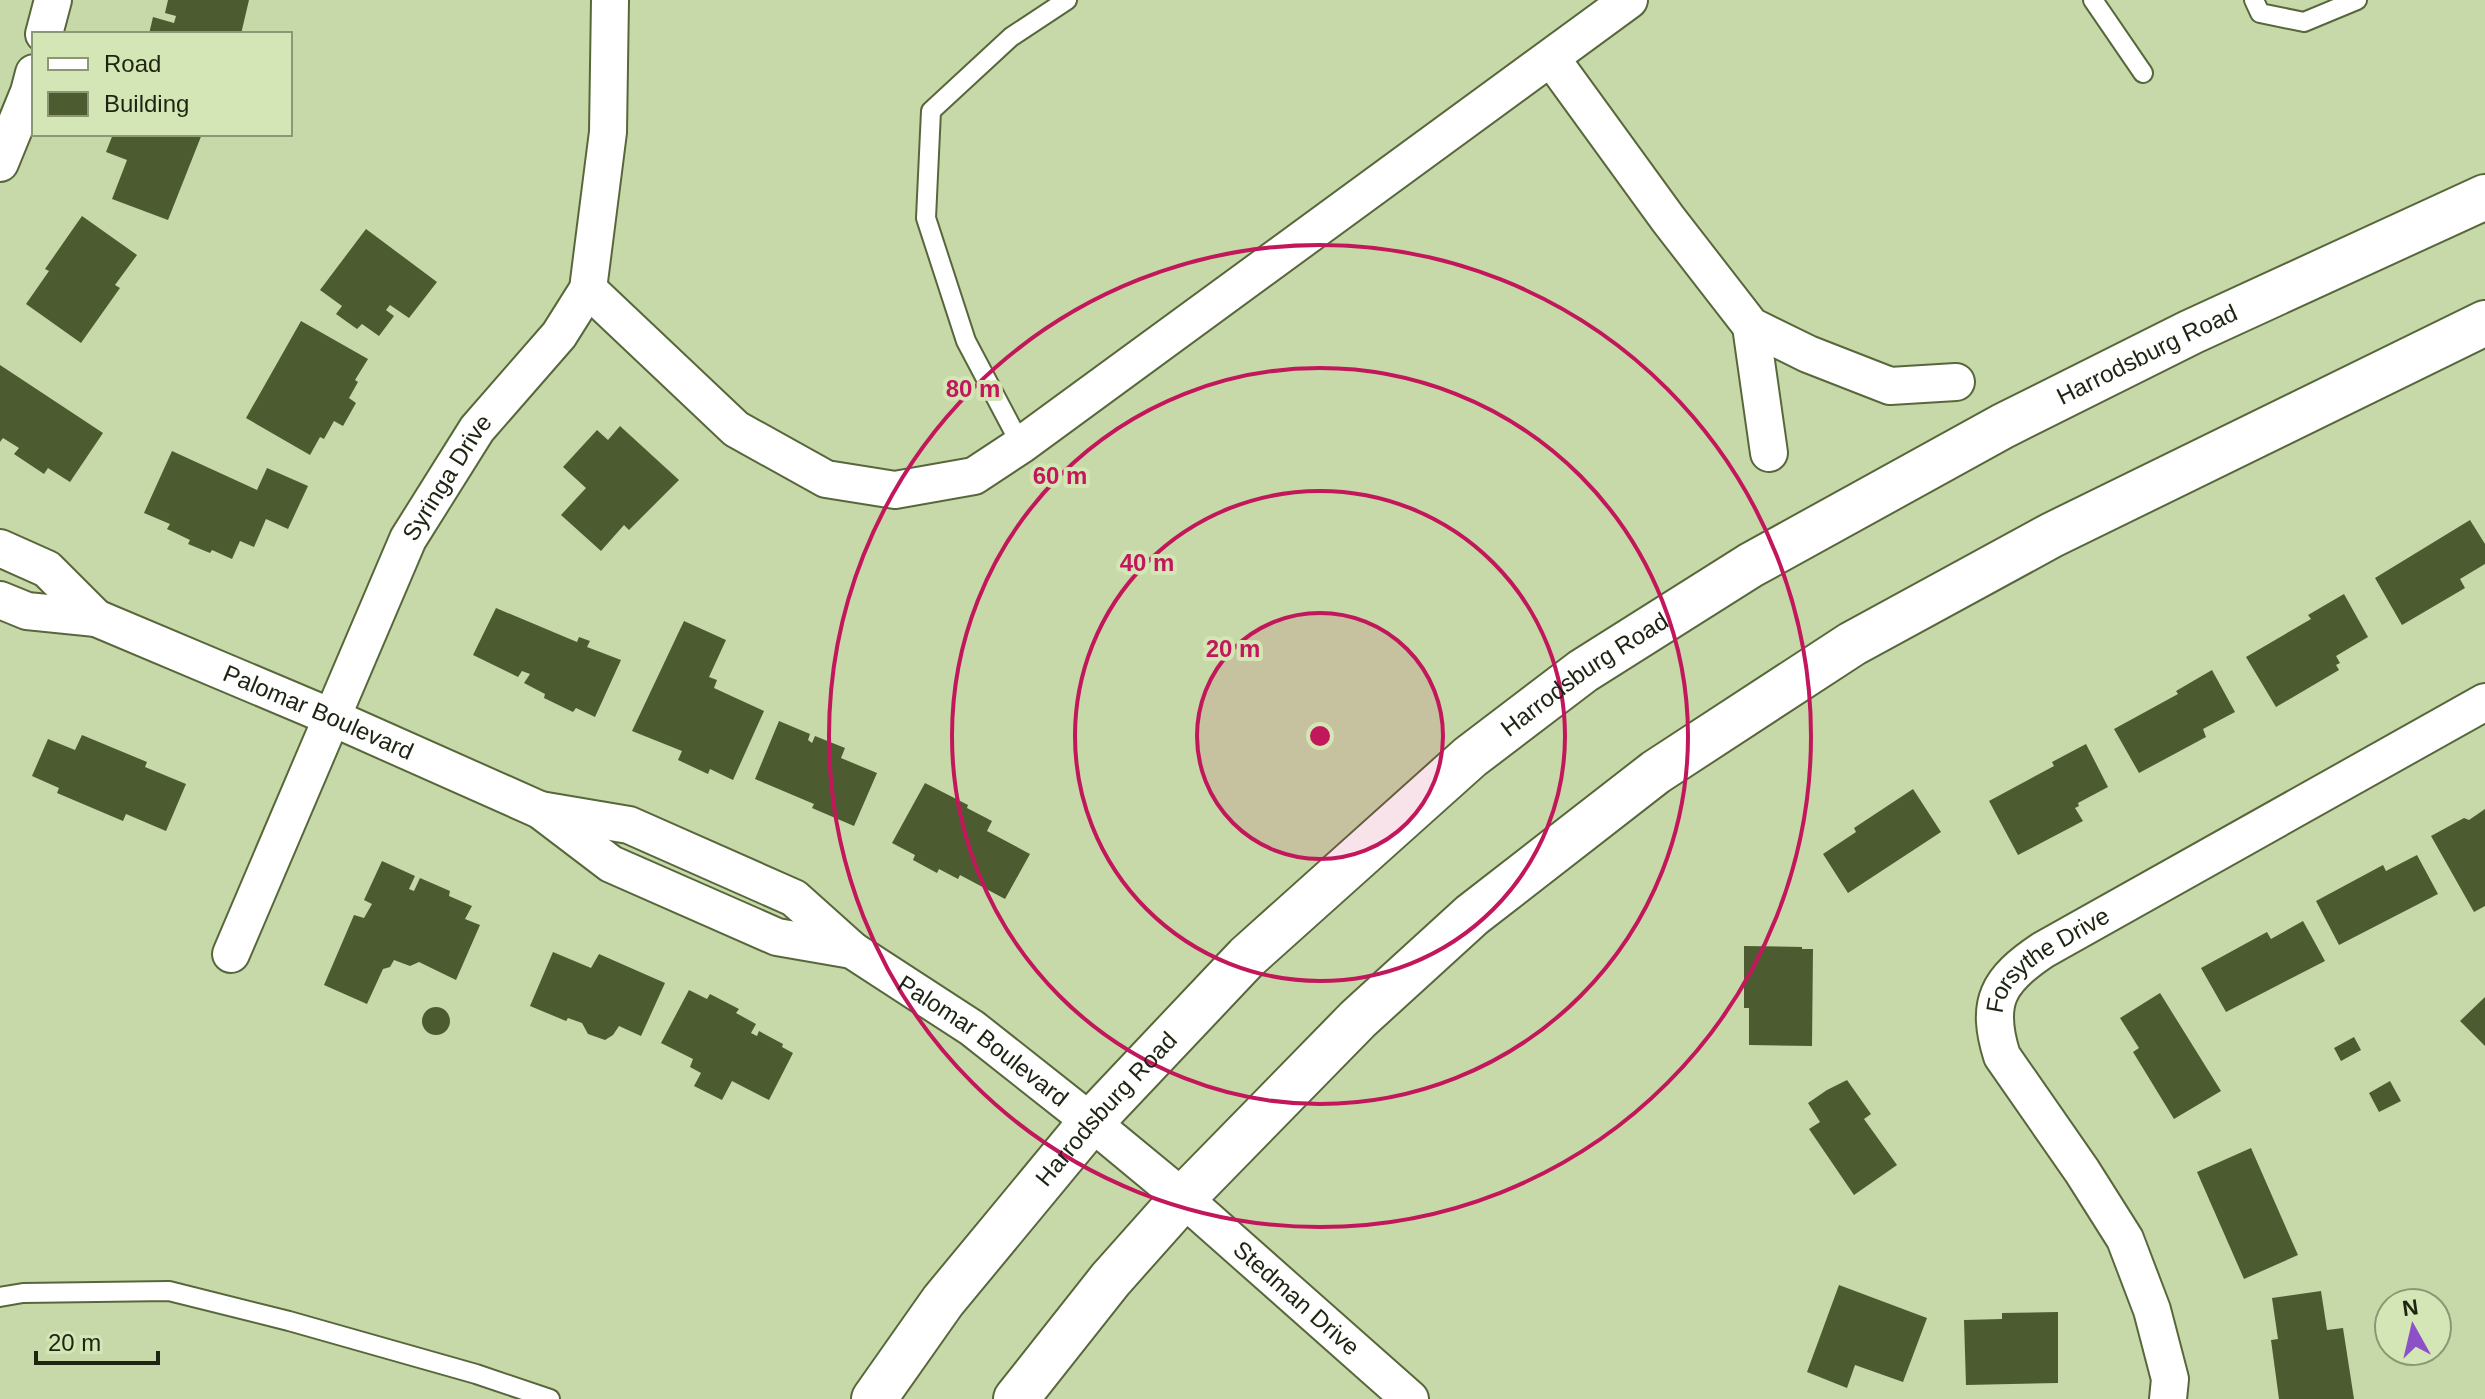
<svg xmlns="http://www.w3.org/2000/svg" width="2485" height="1399" viewBox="0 0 2485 1399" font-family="Helvetica,sans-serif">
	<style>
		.building { fill: #4d5c30 }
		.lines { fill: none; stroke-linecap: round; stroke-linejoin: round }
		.service-casing { stroke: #58673b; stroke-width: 22 }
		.minor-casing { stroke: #58673b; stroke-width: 40 }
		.primary-casing { stroke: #58673b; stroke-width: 48 }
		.service { stroke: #fff; stroke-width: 18 }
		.minor { stroke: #fff; stroke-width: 36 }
		.primary { stroke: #fff; stroke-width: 44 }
		.ring { fill: none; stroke: #c2185b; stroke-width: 4 }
		.labels { text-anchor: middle; stroke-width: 8; stroke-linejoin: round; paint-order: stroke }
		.street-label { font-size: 24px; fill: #1d2411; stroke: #d4e6b5 }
		.centre { fill: #c2185b; stroke: #d4e6b5; stroke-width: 4 }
		.ring-label { font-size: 24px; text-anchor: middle; font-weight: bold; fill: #c2185b; stroke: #d4e6b5; stroke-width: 8; stroke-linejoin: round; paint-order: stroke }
	</style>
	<rect width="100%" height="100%" fill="#c7d9a8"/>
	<path class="building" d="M168,0H249L241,34H149L153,17L174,23L176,16L165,13Z
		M113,134H202L168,220L112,199L127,160L106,152Z
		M82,216L137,255L115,285L120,288L81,343L26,304L49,271L45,269Z
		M366,229L437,282L409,318L390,305L386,310L394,316L379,336L362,324L357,329L336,314L342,306L320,290Z
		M301,321L368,359L355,380L358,382L349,398L356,403L343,426L334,421L324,439L320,437L310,455L246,418Z
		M0,365L103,433L70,482L48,468L44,474L14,454L19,448L3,438L0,442Z
		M620,426L679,480L629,530L624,525L601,551L561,515L586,488L563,467L597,430L608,440Z
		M172,451L257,490L267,468L308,486L288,529L266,519L254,547L240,541L232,559L212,550L210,553L188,544L190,540L167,529L170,524L144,513Z
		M2470,520L2485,544V564L2460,579L2465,588L2402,625L2375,578Z
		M2344,594L2368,637L2336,656L2340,663L2336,665L2339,670L2276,707L2246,657L2311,619L2308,615Z
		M496,608L577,642L579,637L590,641L587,647L621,660L595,717L576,708L573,712L544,698L545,694L524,683L530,674L522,671L518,677L473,655Z
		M684,621L726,640L709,677L717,680L714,688L764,711L733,780L710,769L708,774L678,760L682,751L632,731Z
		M2212,670L2235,712L2203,729L2206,737L2139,773L2114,729L2178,694L2176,691Z
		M779,721L810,734L808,740L812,743L815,736L845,748L841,758L877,773L854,826L812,808L814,804L755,779Z
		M82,735L147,762L145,767L186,784L166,831L126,814L123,821L57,793L59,788L32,776L48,739L75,750Z
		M2086,744L2108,787L2078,803L2079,806L2075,808L2083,821L2018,855L1989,801L2054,766L2052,762Z
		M925,783L968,805L967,808L992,821L987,831L1030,854L1005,899L960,875L958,879L939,869L937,873L913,860L915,855L892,843Z
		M1913,789L1941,832L1848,893L1823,854L1856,832L1854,828Z
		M2485,809V906L2474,912L2431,836L2464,818L2469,820Z
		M2417,855L2438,894L2339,945L2316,901L2383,865L2386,871Z
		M382,861L415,876L409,889L414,891L420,878L450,891L449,896L472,906L465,919L480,925L456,980L419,962L410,966L394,960L390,967L383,969L367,1004L324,985L354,915L364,918L372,904L364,900Z
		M2303,921L2325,961L2226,1012L2201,968L2267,932L2271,939Z
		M1744,946L1802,947V949H1813L1812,1046L1749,1045V1008H1744Z
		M553,952L591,968L599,954L665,983L641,1036L619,1026L613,1035L605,1040L588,1034L582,1023L568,1018L566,1021L530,1006Z
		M689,990L707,999L710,994L739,1009L736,1013L756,1024L751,1033L757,1036L759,1031L783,1044L782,1047L793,1053L769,1100L732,1081L722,1100L694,1086L701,1073L690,1067L693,1059L661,1043Z
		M2160,993L2221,1091L2174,1119L2133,1052L2139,1048L2120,1018Z
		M2485,997V1046L2460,1021Z
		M422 1021a14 14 0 1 1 28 0a14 14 0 1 1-28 0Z
		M2354,1037L2361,1050L2341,1061L2334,1048Z
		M1847,1080L1871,1114L1864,1119L1897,1165L1854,1195L1809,1129L1820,1122L1808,1103L1827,1090Z
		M2390,1081L2401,1101L2379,1112L2369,1093Z
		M2251,1148L2298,1255L2244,1279L2197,1172Z
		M1839,1285L1927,1318L1903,1382L1855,1365L1847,1388L1807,1372Z
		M2321,1291L2327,1330L2343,1328L2354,1399H2279L2271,1340L2278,1339L2272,1298Z
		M2058,1312V1383L1966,1385L1964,1320L2002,1319V1313Z"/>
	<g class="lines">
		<g class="service-casing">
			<path id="service" d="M2093,0L2143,73
				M2254,0L2260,13L2304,22L2357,0
				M1021,445L966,341L926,218L931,111L1011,37L1067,0
				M0,1297L23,1293L169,1291L289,1321L476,1374L550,1399"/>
		</g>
		<g class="minor-casing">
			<g id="minor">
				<path d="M44,34L53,0"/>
				<path d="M1551,58L1668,219L1751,326L1808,354L1890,386L1956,382"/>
				<path d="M0,163L29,92L34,73"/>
				<path d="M588,289L736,429L826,479L895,490L974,476L1021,445L1629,0"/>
				<path d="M1751,326L1769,453"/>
				<path d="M0,548L47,569L96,618"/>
				<path id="s1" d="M0,600L27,611L96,618L331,717L540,810L611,864L777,937L852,950"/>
				<path id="s2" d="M540,810L629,825L794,898L852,950L972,1028L1091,1122L1183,1198L1410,1399"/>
				<path id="s3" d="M231,954L408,539L477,429L559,335L588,289L608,132L610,0"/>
				<path id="s4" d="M2168,1399L2170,1379L2152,1310L2125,1239L2082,1171L2002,1056C1985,1002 1998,980 2043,950L2485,702"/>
			</g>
		</g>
		<g class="primary-casing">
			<g id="primary">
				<path id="s5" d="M874,1399L943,1301L1091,1122L1247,957L1470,757L1583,671L1751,565L2003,426L2191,332L2485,197"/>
				<path d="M1016,1399L1110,1280L1183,1198L1358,1019L1472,915L1656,772L1852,644L2052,535L2485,323"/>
			</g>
		</g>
		<use href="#service" class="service"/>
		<use href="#minor" class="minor"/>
		<use href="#primary" class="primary"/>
	</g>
	<circle cx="1320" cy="736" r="123" fill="#c2185b" fill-opacity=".12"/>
	<g class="ring">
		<circle cx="1320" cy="736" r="123"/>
		<circle cx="1320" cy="736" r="245"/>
		<circle cx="1320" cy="736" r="368"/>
		<circle cx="1320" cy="736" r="491"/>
	</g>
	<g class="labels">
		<g class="street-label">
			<text dy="8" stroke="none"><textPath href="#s5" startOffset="1668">Harrodsburg Road</textPath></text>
			<text dy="8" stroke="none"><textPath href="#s3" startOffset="524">Syringa Drive</textPath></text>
			<text dy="8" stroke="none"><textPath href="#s5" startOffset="1020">Harrodsburg Road</textPath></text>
			<text dy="8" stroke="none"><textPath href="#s1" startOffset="340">Palomar Boulevard</textPath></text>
			<text dy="8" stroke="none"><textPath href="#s4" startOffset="510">Forsythe Drive</textPath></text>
			<text dy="8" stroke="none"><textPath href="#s2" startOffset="508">Palomar Boulevard</textPath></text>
			<text dy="8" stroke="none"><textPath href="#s5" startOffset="372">Harrodsburg Road</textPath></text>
			<text dy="8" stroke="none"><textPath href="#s2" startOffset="914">Stedman Drive</textPath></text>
		</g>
	</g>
	<circle cx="1320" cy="736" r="12" class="centre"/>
	<g class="ring-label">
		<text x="973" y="397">80 m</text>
		<text x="1060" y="484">60 m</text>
		<text x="1147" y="571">40 m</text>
		<text x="1233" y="657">20 m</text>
	</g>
	<rect x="32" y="32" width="260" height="104" fill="#d4e6b5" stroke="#8b9873" stroke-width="2"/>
	<rect x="48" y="58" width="40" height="12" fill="#ffffff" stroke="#8b9873" stroke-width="2"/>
	<text x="104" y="72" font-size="24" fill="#1d2411">Road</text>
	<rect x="48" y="92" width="40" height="24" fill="#4d5c30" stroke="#8b9873" stroke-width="2"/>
	<text x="104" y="112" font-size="24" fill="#1d2411">Building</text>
	<g transform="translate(2413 1327) rotate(352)"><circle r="38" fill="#d4e6b5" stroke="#8b9873" stroke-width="2"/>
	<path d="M0-6L14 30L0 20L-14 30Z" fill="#8c51c7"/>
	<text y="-12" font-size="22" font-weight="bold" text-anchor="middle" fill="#1d2411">N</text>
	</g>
	<path d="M36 1351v12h122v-12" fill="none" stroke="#1d2411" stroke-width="4"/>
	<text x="48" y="1351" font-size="24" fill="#1d2411" stroke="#d4e6b5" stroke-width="6" paint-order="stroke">20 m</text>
</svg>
